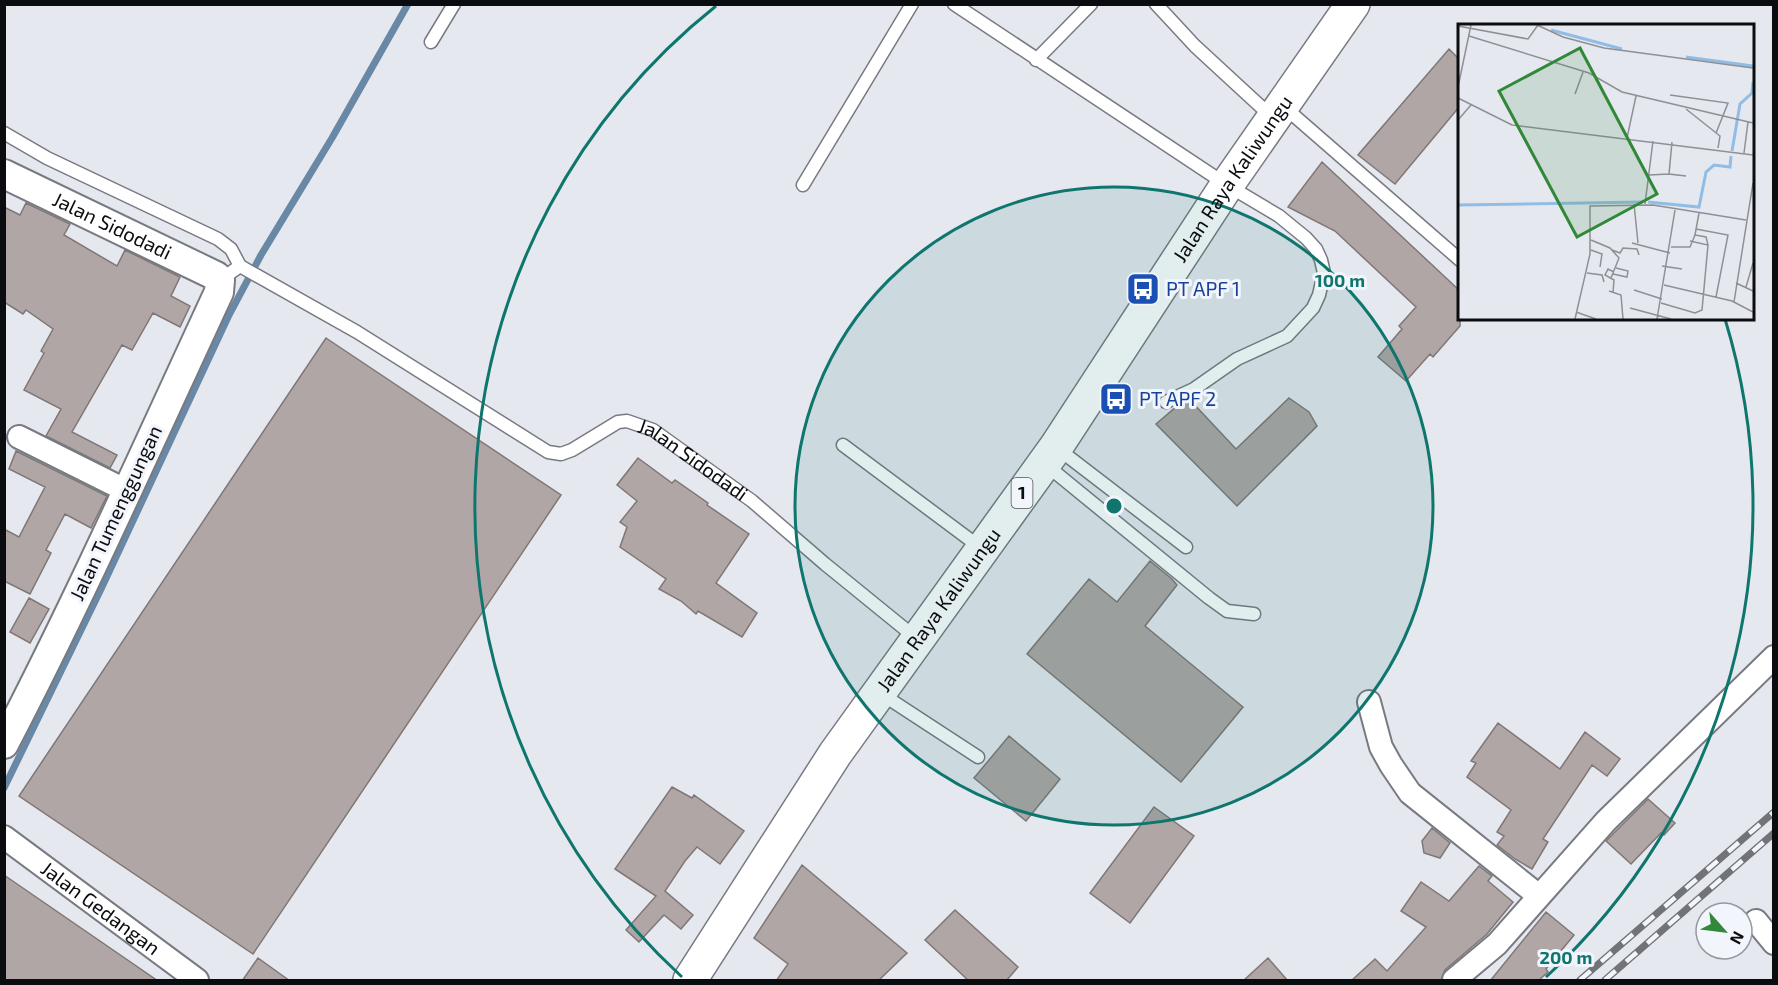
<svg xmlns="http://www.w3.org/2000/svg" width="1778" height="985" viewBox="0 0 1778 985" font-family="'Exo 2',sans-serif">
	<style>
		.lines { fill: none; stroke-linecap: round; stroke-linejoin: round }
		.stream { stroke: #6988a5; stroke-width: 7 }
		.building { fill: #afa6a5; stroke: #7f7676; stroke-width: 1.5 }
		.service-casing { stroke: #787a82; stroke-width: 15 }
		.minor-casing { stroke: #787a82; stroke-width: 26 }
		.tertiary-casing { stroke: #787a82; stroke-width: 32 }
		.primary-casing { stroke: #787a82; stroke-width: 36 }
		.service { stroke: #fff; stroke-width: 12 }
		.minor { stroke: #fff; stroke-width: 22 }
		.tertiary { stroke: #fff; stroke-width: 28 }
		.primary { stroke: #fff; stroke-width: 33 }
		.rail-casing { stroke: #717378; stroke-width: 7 }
		.rail { stroke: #f3f5fd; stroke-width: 4.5; stroke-dasharray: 14; stroke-linecap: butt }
		.ring { fill: none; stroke: #0f766e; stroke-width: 3 }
		.labels { text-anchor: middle; stroke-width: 6; stroke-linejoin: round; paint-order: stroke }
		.shield { fill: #f3f5fd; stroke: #515256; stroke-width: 1.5 }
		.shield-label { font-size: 18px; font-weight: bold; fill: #0b0c0f }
		.street-label { font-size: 20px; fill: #0b0c0f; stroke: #f3f5fd }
		.transit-label { font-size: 20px; fill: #164399; stroke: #f3f5fd; text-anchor: start }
		.inset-river { fill: none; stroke: #91bde5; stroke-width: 3 }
		.inset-road { fill: none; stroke: #8e9096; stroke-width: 1.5 }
		.view { fill: #308838; fill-opacity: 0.15; stroke: #308838; stroke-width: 3 }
		.inset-edge { fill: none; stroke: #0b0c0f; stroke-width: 3 }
		.centre { fill: #0f766e; stroke: #f3f5fd; stroke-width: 3 }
		.ring-label { font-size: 18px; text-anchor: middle; font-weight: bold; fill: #0f766e; stroke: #f3f5fd; stroke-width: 6; stroke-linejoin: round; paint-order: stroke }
	</style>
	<rect width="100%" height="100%" fill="#e6e8f0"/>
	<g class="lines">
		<path class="stream" d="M4,788L102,587L229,315L261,255L332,138L408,4"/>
	</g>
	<path class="building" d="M1449,49L1460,60V106L1395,184L1358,155Z
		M1322,162L1460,291V326L1433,357L1430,354L1406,381L1378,357L1402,329L1399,326L1416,307L1335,231L1288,207Z
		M26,203L70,224L64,235L117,266L125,250L180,277L171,296L190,306L180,327L153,313L132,350L122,345L72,432L117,455L110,468L46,436L61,409L24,390L44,353L41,351L53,329L26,310L23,314L4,302V207L20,215Z
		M326,338L561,495L253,954L19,796Z
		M1289,398L1309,412L1317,426L1237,506L1156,424L1176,407L1190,400L1236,449Z
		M16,451L107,496L91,528L65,514L46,550L51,553L30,594L4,581V529L19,537L45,487L9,469Z
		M638,458L672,483L675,480L708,503L707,505L749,534L716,583L757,613L742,637L698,611L696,614L681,601L659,589L666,579L620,547L627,527L620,522L637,501L617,485Z
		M1150,561L1172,579L1177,585L1145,626L1243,707L1181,782L1027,654L1089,579L1117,602Z
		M29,598L49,609L30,643L10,632Z
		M1498,723L1560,769L1585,732L1620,759L1607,776L1592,765L1543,839L1548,842L1532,869L1515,859L1497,845L1504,836L1497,832L1511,810L1467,777L1476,763L1471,761Z
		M1009,736L1060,779L1026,821L974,778Z
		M672,787L692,798L694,795L744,831L720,864L697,847L685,861L665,891L693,915L681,929L664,915L639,942L626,930L656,896L615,869Z
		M1648,799L1675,823L1664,835L1661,833L1631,864L1606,841Z
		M1154,807L1194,836L1130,923L1090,893Z
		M1432,828L1450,843L1440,858L1424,853L1422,841Z
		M802,865L907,953L878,981H776L788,964L754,938Z
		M1479,866L1492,876L1488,881L1513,902L1487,934L1445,970L1441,981H1351L1375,959L1387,971L1426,927L1401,911L1421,882L1449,901Z
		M4,875L158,981H4Z
		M955,910L1018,967L1006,981H969L925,940Z
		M1546,912L1574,935L1546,969L1548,972L1538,981H1490Z
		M258,958L290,981H242Z
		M1268,958L1288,981H1243Z"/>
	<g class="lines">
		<g class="service-casing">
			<g id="service">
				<path d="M954,4L1227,185L1279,216L1306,238L1316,249L1321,260L1324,273L1319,295L1313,308L1287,336L1237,359L1194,389L1166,402"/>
				<path d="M1156,4L1195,46L1272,117"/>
				<path d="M431,42L454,4"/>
				<path d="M1036,60L1091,4"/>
				<path d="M1283,106L1460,260"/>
				<path d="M4,133L47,158L218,239L231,249L240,266"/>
				<path d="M803,185L912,4"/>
				<path id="s1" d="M220,280L240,266L357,332L548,452L561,454L572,450L618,422L627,421L653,430L752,501L825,564L916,638"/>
				<path d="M843,445L981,548"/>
				<path d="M1057,448L1186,547"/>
				<path d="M1045,464L1209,598L1227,611L1254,614"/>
				<path d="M880,693L978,757"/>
			</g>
		</g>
		<g class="minor-casing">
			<g id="minor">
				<path d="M19,437L127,491"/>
				<path d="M1369,702L1381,747L1391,765L1410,793L1539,896"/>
				<path id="s2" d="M4,837L197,980"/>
				<path d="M1756,921L1774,943"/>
				<path d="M1454,980L1497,944L1606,821L1774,657"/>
			</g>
		</g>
		<g class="tertiary-casing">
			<g id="tertiary">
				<path id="s3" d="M4,174L216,276L220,280L219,292C149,443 81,596 4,744"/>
			</g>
		</g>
		<g class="primary-casing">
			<g id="primary">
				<path id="s4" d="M690,980L835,754L1056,447L1227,185L1353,4"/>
			</g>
		</g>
		<use href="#service" class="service"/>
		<use href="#minor" class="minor"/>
		<use href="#tertiary" class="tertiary"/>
		<use href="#primary" class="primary"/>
		<g class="rail-casing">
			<path id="rail" d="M1580,980L1774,812
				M1605,980L1774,833"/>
		</g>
		<use href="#rail" class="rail"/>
	</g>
	<circle cx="1114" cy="506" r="319" fill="#0f766e" fill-opacity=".12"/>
	<g class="ring">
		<circle cx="1114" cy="506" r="319"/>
		<path d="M682 977A639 639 0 0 1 716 6M1725 319A639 639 0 0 1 1546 977"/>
	</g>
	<defs>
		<g id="bus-square" transform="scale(1.725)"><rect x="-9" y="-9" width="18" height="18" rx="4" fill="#1a4fb4" stroke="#f3f5fd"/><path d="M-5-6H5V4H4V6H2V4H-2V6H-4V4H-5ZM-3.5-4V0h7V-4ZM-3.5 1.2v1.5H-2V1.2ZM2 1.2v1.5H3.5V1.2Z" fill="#fff"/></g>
	</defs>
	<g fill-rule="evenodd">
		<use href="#bus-square" x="1143" y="289"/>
		<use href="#bus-square" x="1116" y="399"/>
	</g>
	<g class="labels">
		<rect class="shield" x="1011.5" y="478" width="21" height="30" rx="4.5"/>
		<g class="shield-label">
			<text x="1022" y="499">1</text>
		</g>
		<g class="street-label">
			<text dy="7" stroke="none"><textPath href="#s4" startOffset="968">Jalan Raya Kaliwungu</textPath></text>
			<text dy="7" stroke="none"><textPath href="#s3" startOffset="120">Jalan Sidodadi</textPath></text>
			<text dy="7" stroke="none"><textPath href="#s1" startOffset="549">Jalan Sidodadi</textPath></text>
			<text transform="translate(116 513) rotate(-65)" y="7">Jalan Tumenggungan</text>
			<text dy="7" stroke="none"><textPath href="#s4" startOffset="446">Jalan Raya Kaliwungu</textPath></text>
			<text dy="7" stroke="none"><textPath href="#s2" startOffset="120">Jalan Gedangan</textPath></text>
		</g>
		<g class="transit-label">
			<text x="1166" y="296">PT APF 1</text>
			<text x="1139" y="406">PT APF 2</text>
		</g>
	</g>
	<g transform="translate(1458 24)">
		<rect width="296" height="296" fill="#e6e8f0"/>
		<path class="inset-river" d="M93,6L164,25M228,33L295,42M274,127L282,80L294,69L295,58M190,178L241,183L248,148L256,141L272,143L273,132M0,181L185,178"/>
		<path class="inset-road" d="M79,1L105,13L146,24L295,44M0,2L70,15L80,1M11,12L131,49L164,68L295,99M0,63L13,1M117,70L125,48M212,71L270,79L258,109M0,74L54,101L295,131M228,85L262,112L260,124M0,96L13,81M169,114L178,72M214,118L211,150L228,152M286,129L290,98M191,151L211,150M176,180L180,219M187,180L195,117M241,189L237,211L248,213L250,221M238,205L270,211L258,273M133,216L152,224L161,234L153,254M174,219L212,229M213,223H232L237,211M133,226L144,230L142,243M154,226L162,229L165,224L179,225L181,231M204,242L224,245M129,249L144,251L146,258M155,250L169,253L170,247L158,244M278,259L295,267M206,261L274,277L295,288M288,263L295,239M176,266L204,275M151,267L163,271L165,295M155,268L156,256L147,251L150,245L156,248M276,278L295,159M203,279L237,289L244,286L250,221L232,217M172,284L213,295M118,288L138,295M117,295L132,230V182L195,181L288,196M199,295L217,186"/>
		<path class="view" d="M122,24L199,170L119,213L41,67Z"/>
		<rect width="296" height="296" class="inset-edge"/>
	</g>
	<circle cx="1114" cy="506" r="9" class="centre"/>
	<g class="ring-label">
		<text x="1340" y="287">100 m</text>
		<text x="1566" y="964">200 m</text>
	</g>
	<rect width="1778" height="985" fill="none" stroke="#0b0c0f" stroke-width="12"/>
	<g transform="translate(1724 931) rotate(118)"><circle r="28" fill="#f3f5fd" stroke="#96989e" stroke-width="1.5"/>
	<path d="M0-4.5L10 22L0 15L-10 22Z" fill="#308838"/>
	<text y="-9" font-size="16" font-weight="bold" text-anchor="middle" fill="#0b0c0f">N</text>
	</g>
</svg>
